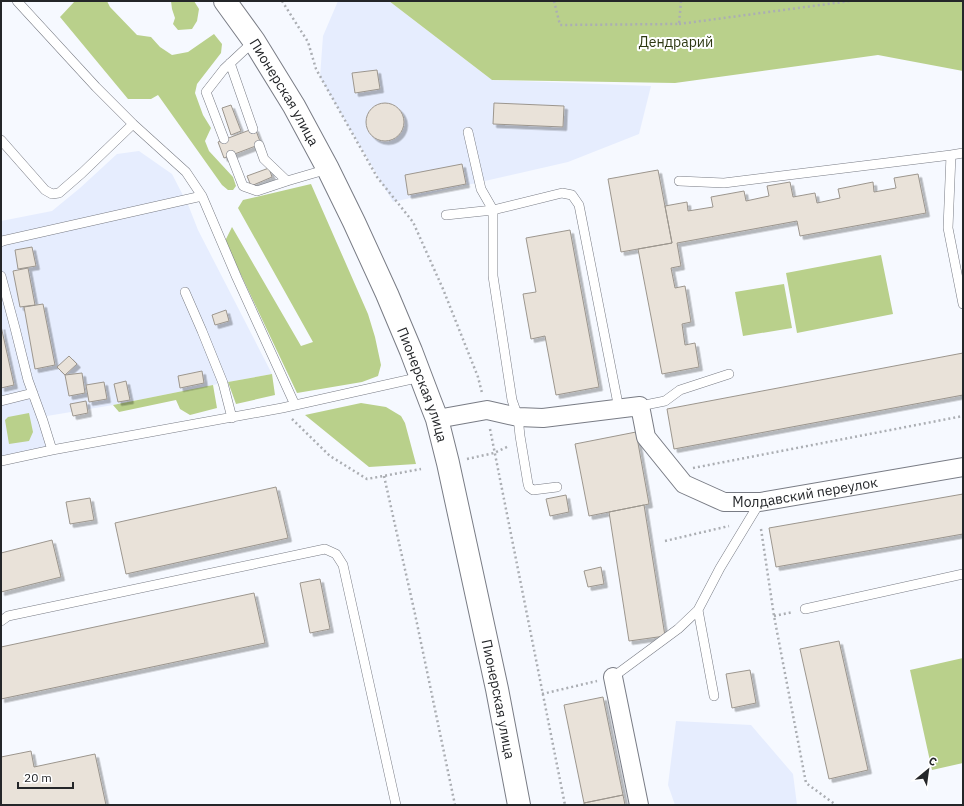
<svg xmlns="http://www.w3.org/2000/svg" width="964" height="806" viewBox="0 0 964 806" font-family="'IBM Plex Sans',sans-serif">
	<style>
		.built { fill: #e6edfe }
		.green { fill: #b9d08b }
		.building { fill: #e9e2d9; stroke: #9c968e; filter: url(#shadow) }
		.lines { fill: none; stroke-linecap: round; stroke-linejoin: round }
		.lane-casing { stroke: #797c85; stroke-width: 10 }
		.street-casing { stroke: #797c85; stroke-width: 20 }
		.primary-casing { stroke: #797c85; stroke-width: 24 }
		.path { stroke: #abaeb3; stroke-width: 2.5; stroke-dasharray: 2 3; stroke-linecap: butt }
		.lane { stroke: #fff; stroke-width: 9 }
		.street { stroke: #fff; stroke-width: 18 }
		.primary { stroke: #fff; stroke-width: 22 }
		.labels { text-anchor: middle; stroke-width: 4; stroke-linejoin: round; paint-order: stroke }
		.park-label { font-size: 14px; fill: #2d3812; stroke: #fff }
		.street-label { font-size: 14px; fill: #242629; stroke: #fff }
	</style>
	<defs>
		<filter id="shadow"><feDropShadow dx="3.5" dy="3.5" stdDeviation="0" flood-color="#0004"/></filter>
	</defs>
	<rect width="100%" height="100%" fill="#f6f9ff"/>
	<path class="built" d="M338,1H389L492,80L651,86L639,134L568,162L393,202L320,77L323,36Z
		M139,151L172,174L189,207L198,230L272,374L228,382L113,405L41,417L47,452L1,460V221L52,211L80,188L117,154Z
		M676,721L751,725L793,774L797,805H675L668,785Z"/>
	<path class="green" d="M75,1H107L110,7L137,35L151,37L160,47L172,55L188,52L214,34L222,44L221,53L197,84L195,93L203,115L211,128L205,141L209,151L233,177L236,186L233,190H228L222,185L158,95L151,99H128L60,17Z
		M171,1H194L199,9L197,21L192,29L178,30L173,24L175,18L172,9Z
		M389,1H963V71L878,55L675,83L492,80Z
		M311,184L368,314L375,337L381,365L378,376L362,382L297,393L225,241L232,227L301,346L313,342L238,208L243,200Z
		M881,255L893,314L797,333L786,273Z
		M784,284L792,328L743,336L735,292Z
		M272,374L275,395L236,404L228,382Z
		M213,385L217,408L190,415L180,409L176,400L119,412L113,405Z
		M361,403L386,407L401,416L405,423L416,464L369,467L305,415Z
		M29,413L33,432L29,441L9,444L5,420L8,417Z
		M963,658V763L932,770L910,670Z"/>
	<path class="building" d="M377,70L380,89L355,93L352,73Z
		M494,103L564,106L563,127L493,124Z
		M366 122a19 19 0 1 1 38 0a19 19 0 1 1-38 0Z
		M231,105L241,131L231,135L222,108Z
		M255,128L261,144L224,158L218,142Z
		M462,164L466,184L408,195L405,175Z
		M269,168L272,177L251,186L247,176Z
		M658,170L672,243L621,252L608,179Z
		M918,174L926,213L800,236L797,221L677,243L681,266L671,268L675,288L685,286L691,322L682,324L685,345L695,343L699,367L662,374L638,249L672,243L665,206L687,202L688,211L713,207L711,197L744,191L746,201L769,196L767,186L790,182L793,197L815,193L817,203L840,198L838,189L873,182L874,192L896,188L894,178Z
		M570,230L599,387L556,395L545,336L531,339L523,294L536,292L526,238Z
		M32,247L36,266L18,269L15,250Z
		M28,268L35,305L20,307L13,271Z
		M43,304L55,365L35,369L24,307Z
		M226,310L229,321L215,325L212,315Z
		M1,326L14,385L1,388Z
		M963,353V395L674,449L667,409Z
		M69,356L77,364L65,375L57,367Z
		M202,371L204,383L180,388L178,376Z
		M82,373L85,393L69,396L65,375Z
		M126,381L130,400L118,402L114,384Z
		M104,382L107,399L89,402L86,385Z
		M86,401L88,413L73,416L70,404Z
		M636,432L649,504L589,516L575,444Z
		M276,487L288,538L126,574L115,523Z
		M963,494V534L776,567L769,528Z
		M566,495L569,512L550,516L546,499Z
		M90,498L94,520L70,524L66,502Z
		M644,505L665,636L629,641L609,512Z
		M52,540L61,577L1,592V553Z
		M601,567L604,584L588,587L584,571Z
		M320,579L330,629L310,633L300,583Z
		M254,593L265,643L1,699V647Z
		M839,641L868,770L829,779L800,649Z
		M750,670L756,703L732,708L726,674Z
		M603,697L623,795L584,803L564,705Z
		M31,751L34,767L95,754L106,805H1V757Z
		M623,795L625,805H584V803Z"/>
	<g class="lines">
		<g class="lane-casing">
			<path id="lane" d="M17,1L96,87L133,124L186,172L202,196L237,278L295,405
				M230,63L253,129
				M224,139L206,92L224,69L254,41
				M1,140L45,190L52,194L59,193L82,173L133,124
				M259,145L264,159L287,181
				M231,155L243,186L257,191L287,181L328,169
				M951,155L948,228L963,304
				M679,181L724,183L951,155L963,153
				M446,215L493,210L481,189L468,132
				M1,242L2,241L202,196
				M1,276L15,328L28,380L43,421L52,450
				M185,292L202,331L223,383L232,418
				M1,401L33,393
				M640,406L665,401L680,390L729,374
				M1,461L52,450L282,408L421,377
				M557,487L533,490L529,487L528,484L520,436L518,417L512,400L493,276V210L562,193L572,195L579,205L619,409
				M805,609L963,574
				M698,610L720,568L760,502
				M1,621L8,616L325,549L336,554L343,565L396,805
				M613,677L678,629L698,610L714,696"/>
		</g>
		<g class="street-casing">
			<g id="street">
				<path id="s1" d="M437,419L487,410L518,417L543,418L640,406L646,437L684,484L724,502H760L963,467"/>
				<path d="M613,677L639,805"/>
			</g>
		</g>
		<g class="primary-casing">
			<g id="primary">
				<path id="s2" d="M225,1L254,41L294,106L328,169L354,222L387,294L411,351L430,401L437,419L448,463L497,689L519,805"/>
			</g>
		</g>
		<path class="path" d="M282,1L308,42L316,69L377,177L413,222L443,289L478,377L482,393
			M554,1L560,25L679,24L681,1
			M679,24L850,1
			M292,419L330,456L367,479L421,469
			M490,429L565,805
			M467,459L494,453L509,446
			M693,468L963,416
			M384,476L415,614L455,805
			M761,529L774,616L806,783L836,805
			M665,541L729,526
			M774,616L793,612
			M542,694L597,681"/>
		<use href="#lane" class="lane"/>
		<use href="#street" class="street"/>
		<use href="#primary" class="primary"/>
	</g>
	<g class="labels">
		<g class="park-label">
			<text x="676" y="47">Дендрарий</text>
		</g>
		<g class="street-label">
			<text dy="5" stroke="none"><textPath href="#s2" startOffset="109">Пионерская улица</textPath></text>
			<text dy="5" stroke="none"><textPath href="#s2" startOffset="433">Пионерская улица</textPath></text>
			<text dy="5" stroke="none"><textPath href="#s1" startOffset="423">Молдавский переулок</textPath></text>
			<text dy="5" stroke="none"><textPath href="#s2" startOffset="757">Пионерская улица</textPath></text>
		</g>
	</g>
	<rect width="964" height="806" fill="none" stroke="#242629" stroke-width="4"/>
	<g transform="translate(928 770) rotate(29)" stroke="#ffffff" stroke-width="3" paint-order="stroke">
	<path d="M0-3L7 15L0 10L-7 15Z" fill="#242629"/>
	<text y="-6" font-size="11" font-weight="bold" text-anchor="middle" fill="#242629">С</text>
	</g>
	<path d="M18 782v6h55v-6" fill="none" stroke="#242629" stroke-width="2"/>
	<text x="24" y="782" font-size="12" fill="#242629" stroke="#ffffff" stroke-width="3" paint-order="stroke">20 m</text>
</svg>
